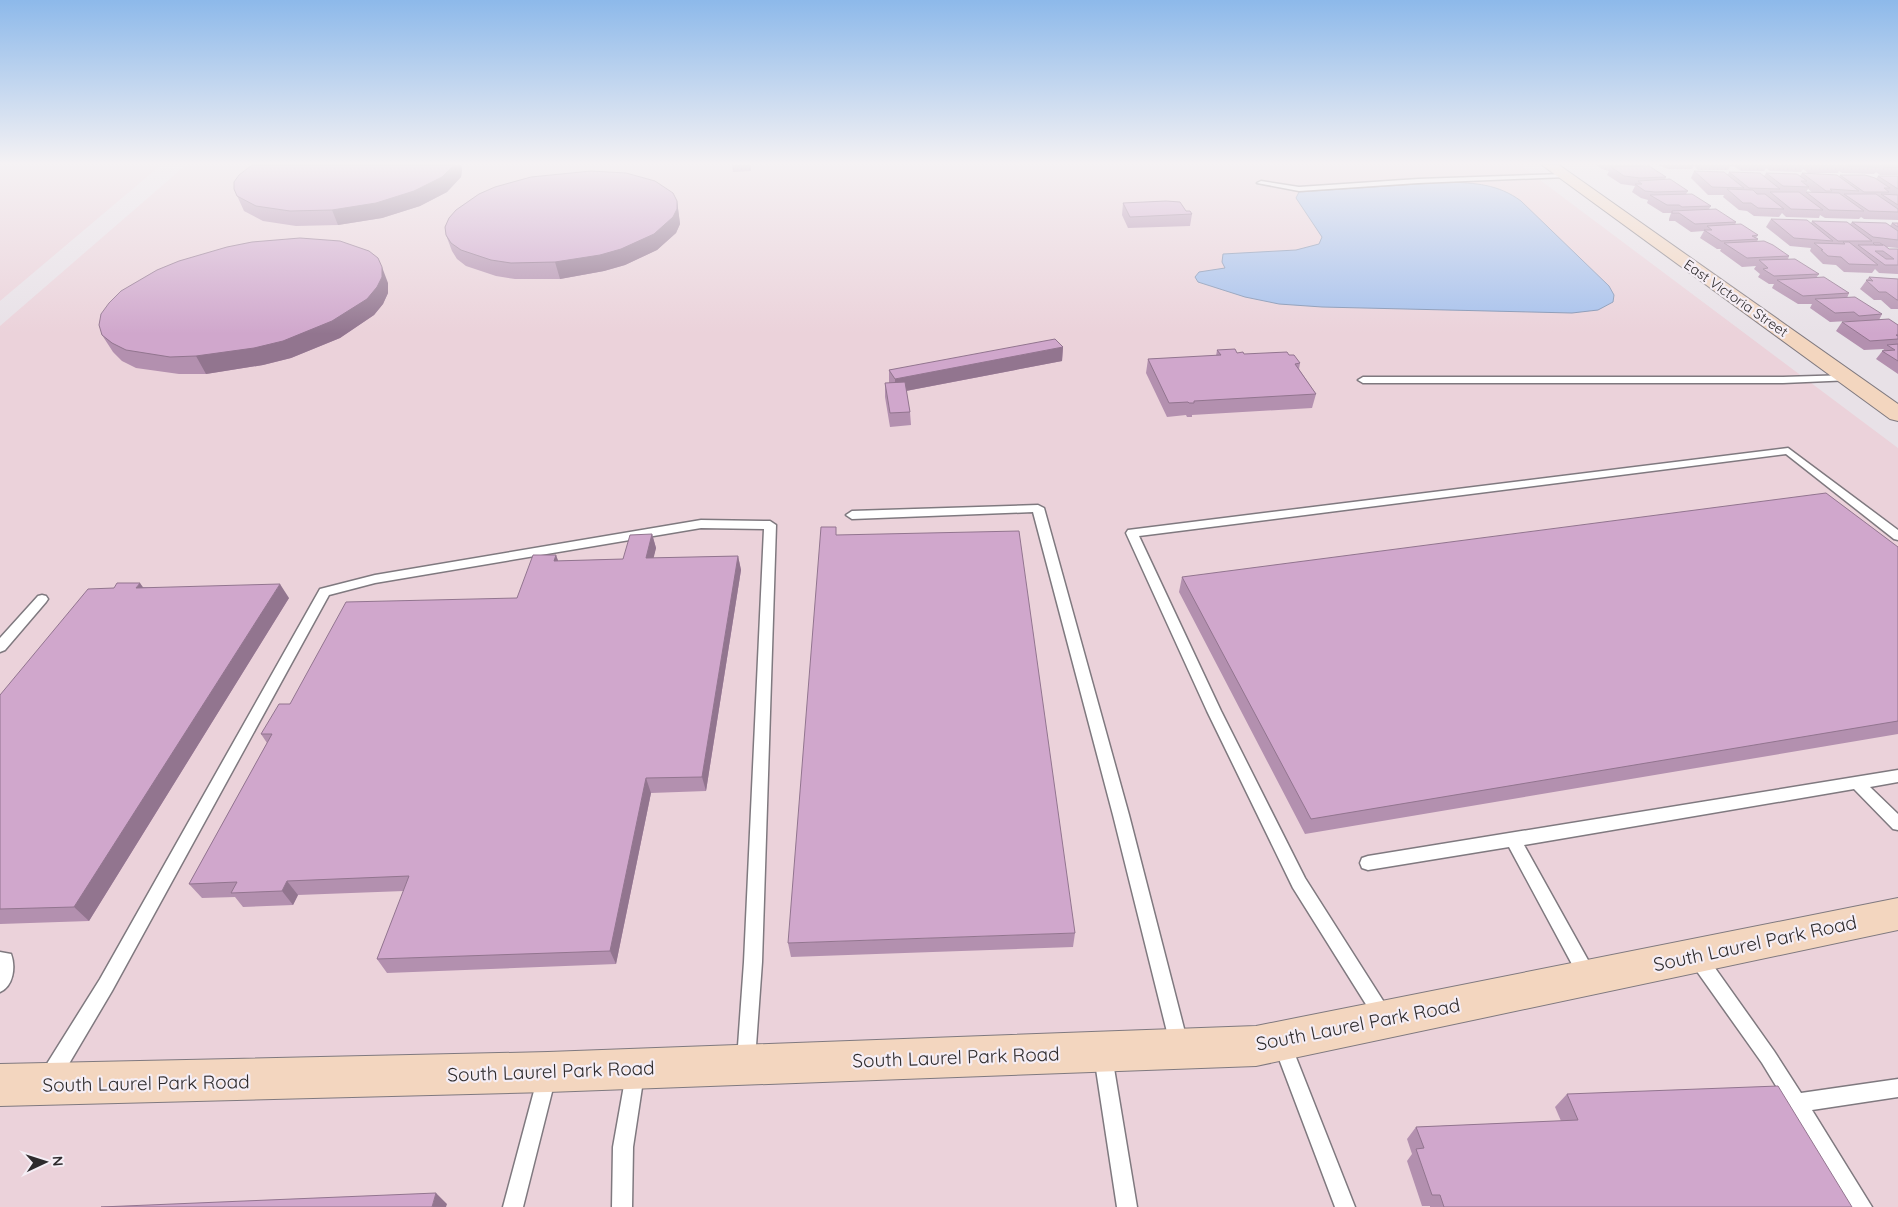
<svg xmlns="http://www.w3.org/2000/svg" width="1898" height="1207" viewBox="0 0 1898 1207" font-family="Quicksand,sans-serif">
	<style>
		.industrial { fill: #ebd2da }
		.water { fill: #a5c0ec; stroke: #8193b2 }
		.lines { fill: none; stroke-linecap: round; stroke-linejoin: round }
		.lane-casing { stroke: #7f797f; stroke-width: 3 }
		.secondary-casing { stroke: #7f797f; stroke-width: 2 }
		.lane { fill: #fff; fill-rule: evenodd }
		.secondary { fill: #f3d6bf; fill-rule: evenodd }
		.wall { fill: #b390af; fill-rule: evenodd }
		.shaded-wall { fill: #92758f }
		.building { fill: #d0a7cc; stroke: #92758f; fill-rule: evenodd }
		.labels { text-anchor: middle; stroke-width: 4.5; stroke-linejoin: round; paint-order: stroke }
		.far-street-label { font-size: 14px; fill: #2d2a2c; stroke: #f5eef5 }
		.near-street-label { font-size: 19px; fill: #2d2a2c; stroke: #f5eef5 }
	</style>
	<rect width="100%" height="100%" fill="#e8e1e7"/>
	<path class="industrial" d="M0,165H161L0,301Z
		M186,165H1520L1898,448V1207H0V326Z"/>
	<path class="water" d="M1448,182C1475,183 1498,184 1521,201L1609,286L1614,295L1613,302L1598,310L1572,313L1322,307L1279,304L1245,297L1198,282L1195,277L1199,272L1225,268L1222,262L1223,254L1296,250L1319,244L1322,237L1296,198L1299,192Z"/>
	<g class="lines">
		<g class="lane-casing">
			<path id="lane" d="M1564,174L1568,176L1566,177L1418,183L1299,191L1257,183L1261,181L1299,187L1418,179Z
				M1849,375L1854,378L1852,380L1783,383H1363L1358,380L1363,377H1783Z
				M1788,448L1898,530V540L1894,539L1786,454L1139,536L1221,711L1305,878L1389,1010L1392,1016L1389,1022L1383,1025L1377,1022L1293,888L1207,711L1126,533L1128,530Z
				M1038,505L1044,508L1129,815L1188,1044L1185,1050L1179,1053L1173,1050L1170,1044L1113,815L1033,512L852,519L846,515L852,511Z
				M701,520L770,521L776,525L762,962L755,1060L752,1066L746,1069L740,1066L737,1060L744,962L764,529L701,528L375,583L329,595L112,991L57,1084L50,1086L43,1084L41,1077L43,1070L100,979L320,589L375,575Z
				M42,595L46,596L48,599L46,602L5,650L0,652V638L38,596Z
				M1898,770V782L1870,787L1898,814V830L1893,829L1854,789L1524,845L1593,969L1596,975L1593,981L1587,983L1581,981L1509,847L1368,870L1362,868L1360,863L1362,858L1368,856Z
				M1697,949L1703,951L1774,1051L1801,1093L1898,1079V1097L1812,1110L1872,1207H1850L1762,1063L1691,963L1688,957L1691,951Z
				M0,952L11,954C16,967 13,987 0,992Z
				M1282,1034L1288,1037L1355,1207H1335L1273,1043L1276,1037Z
				M1103,1047L1109,1050L1112,1056L1137,1207H1117L1094,1056L1097,1050Z
				M635,1065L642,1067L644,1074L633,1147L632,1207H612L613,1147L626,1074L628,1067Z
				M547,1067L554,1069L556,1076L523,1207H503L538,1076L540,1069Z"/>
		</g>
		<g class="secondary-casing">
			<path id="secondary" d="M1542,165H1559L1898,404V421L1890,419Z
				M1898,898V930L1256,1066L548,1092L0,1106V1064L548,1052L1256,1026Z"/>
		</g>
		<use href="#lane" class="lane"/>
		<use href="#secondary" class="secondary"/>
	</g>
	<path class="wall" d="M252,165H461L462,170L461,177L447,192L420,206L382,218L338,225L296,226L263,221L244,211L234,189Z
		M732,165H751V171L733,172Z
		M1596,165H1644V166L1666,177L1665,180L1688,191L1686,194L1711,206L1709,209L1736,222L1735,225L1758,235L1756,238L1758,239L1757,242L1789,256L1788,259L1819,274L1816,278L1849,293L1847,298L1882,314L1879,320L1898,325V374L1876,359L1884,349L1864,350L1836,331L1842,322L1849,321H1848L1830,322L1810,308L1812,304H1798L1772,288L1774,284H1769L1758,277L1760,274L1754,269L1756,266L1742,267L1720,251L1721,249H1717L1700,238L1704,231L1691,232L1675,221H1669V219L1671,213H1663L1647,203L1648,200L1641,198L1632,192L1635,186L1621,184L1607,175L1609,171L1602,169Z
		M1658,165H1898V175H1880L1876,172L1874,174L1842,173L1839,171L1838,173H1808L1803,169L1801,172L1770,171L1766,168L1764,171H1741L1735,167L1730,166L1728,170H1698L1694,166L1692,169H1668Z
		M1694,171L1728,174L1729,172L1764,176L1766,173L1800,176L1802,173L1839,177L1840,175L1876,179L1878,176H1898V220L1864,219L1861,217L1859,219L1825,218L1820,215L1819,218L1786,217L1782,213L1779,217L1754,216L1747,211L1739,210L1723,197L1724,195H1708L1691,178ZM1808,189L1813,193L1806,192Z
		M677,201L679,216L680,224L676,233L657,250L625,265L604,271L560,279H515L496,276L466,266L457,259L452,251L446,235Z
		M1123,203L1186,211L1192,214L1190,226L1128,228L1122,215Z
		M1771,219L1811,223L1812,221L1850,224L1852,222L1890,226L1892,223H1898V248L1887,247L1889,249H1898V274L1879,273L1875,269L1872,273L1844,272L1836,265L1823,264L1810,251L1811,248L1790,246L1766,227Z
		M1869,277L1898,279V309H1891L1881,300H1874L1860,289Z
		M388,283V293L383,304L374,315L340,338L291,358L263,365L206,374H179L136,368L122,361L113,352L102,335Z
		M1063,347L1062,361L906,391L910,412L911,425L890,427L885,397V383H889V370Z
		M1217,350L1244,354L1289,355L1300,363L1299,369L1316,394L1312,408L1192,415V417H1187L1186,415L1167,417L1146,373L1148,359L1216,356Z
		M652,534L656,548L653,558L738,556L741,570L706,791L651,793L616,964L387,973L377,959L404,891L298,895L293,905L243,907L235,897L202,898L189,884L267,743L261,734L290,704L517,598L556,555L558,561L623,559Z
		M1898,547V734L1305,834L1179,592L1182,577Z
		M143,587L289,598L89,921L0,924V695Z
		M1075,933L1073,947L791,957L788,943Z
		M1567,1094L1852,1207H1430V1206H1422L1407,1161L1412,1154L1407,1139L1416,1127L1561,1121L1555,1107Z"/>
	<path class="shaded-wall" d="M454,165H461L462,170L461,177L447,192L420,206L382,218L338,225L332,210Z
		M677,201L679,216L680,224L676,233L657,250L625,265L604,271L560,279L555,262Z
		M382,267L388,283V293L383,304L374,315L340,338L291,358L263,365L206,374L196,356Z
		M1063,347L1062,361L895,393V379Z
		M652,534L656,548L650,573L646,558Z
		M556,555L561,569L554,561Z
		M738,556L741,570L706,791L702,777Z
		M140,583L150,597L136,588Z
		M280,584L289,598L89,921L74,907Z
		M646,778L651,793L616,964L610,951Z
		M287,881L298,895L293,905L282,891Z
		M436,1193L447,1204L446,1207H432Z"/>
	<path class="building" d="M252,165H454L442,177L414,191L376,203L332,210L290,211L256,206L237,196L234,189V182L239,175Z
		M1846,165H1877L1879,167L1847,166Z
		M1882,165H1898V167H1884Z
		M1649,166L1666,177L1640,178L1624,176L1611,167Z
		M591,171L626,173L655,181L673,193L677,201V209L673,217L654,234L621,249L600,255L555,262L511,263L491,260L461,250L451,243L446,235L445,227L449,218L456,210L479,194L495,187L531,177Z
		M1694,171L1724,172L1744,188L1712,187Z
		M1729,172L1760,173L1780,189L1749,188Z
		M1766,173L1797,174L1807,181H1801L1809,187L1783,186Z
		M1802,173L1837,175L1859,191L1830,189L1832,191H1826Z
		M1840,175H1865L1875,178L1890,188H1884L1889,192H1864Z
		M1878,176H1898V189Z
		M1670,179L1688,191L1655,192L1645,191L1635,184H1642L1638,181Z
		M1727,189L1753,190L1757,194H1765L1784,209L1758,208L1751,203H1743Z
		M1770,192H1799L1823,210L1791,209Z
		M1806,192L1839,193L1864,211L1829,210Z
		M1692,194L1711,206L1682,207L1679,205H1667L1650,195Z
		M1844,194H1876L1898,209V212L1869,211Z
		M1881,194L1898,195V205Z
		M1166,201L1180,202L1186,211H1190L1192,214L1130,217L1123,203Z
		M1716,209L1736,222L1695,224L1679,213H1672V211Z
		M1771,219L1807,220L1833,241L1794,238Z
		M1812,221L1847,222L1872,241H1838Z
		M1852,222L1886,223L1898,231V240L1873,237Z
		M1892,223H1898V227Z
		M1741,224L1758,235L1752,236L1758,239L1721,241L1704,230H1712L1707,226Z
		M300,238L340,241L369,251L378,258L382,267V277L377,287L367,299L332,321L283,341L254,348L196,356L170,357L126,350L112,343L102,335L99,325L101,314L109,303L121,291L157,270L179,261L227,247L252,242Z
		M1764,241L1773,245L1789,256L1747,258L1724,243Z
		M1843,242H1849L1878,265L1849,264L1841,257L1828,256L1821,250H1823L1814,243L1845,244Z
		M1873,243H1880L1883,245H1875Z
		M1858,245H1884L1889,249H1898V265H1885ZM1875,251H1883L1894,259H1886Z
		M1795,259L1819,274L1774,276L1763,269L1768,268L1759,260Z
		M1824,277L1849,293L1803,296L1777,280Z
		M1869,277L1898,279V300H1897L1886,292H1879L1866,280L1873,281Z
		M1855,297L1882,314L1859,316L1854,312L1835,313L1815,299Z
		M1889,319L1898,325V335H1896L1898,336V339L1870,341L1842,322Z
		M1055,339L1063,347L895,379L889,370Z
		M1898,344V361L1882,351L1895,350L1887,345Z
		M1235,349L1237,353L1243,352L1244,354L1287,352L1289,355H1294L1300,363L1295,364L1316,394L1194,401V403H1189L1188,402L1169,403L1148,359L1221,355L1217,350Z
		M905,382L910,412L890,413L885,383Z
		M1826,493L1898,547V721L1311,819L1182,577Z
		M821,527H836V535L1019,531L1075,933L788,943Z
		M652,534L646,558L738,556L702,777L646,778L610,951L377,959L409,876L287,881L282,891L231,893L237,882L189,884L272,734H261L279,704H290L346,602L517,598L533,555H556L554,561L623,559L630,535Z
		M117,583H140L136,588L280,584L74,907L0,909V695L88,589L114,588Z
		M1778,1086L1852,1207H1444L1440,1195H1432L1416,1149L1424,1148L1416,1127L1578,1120L1567,1094Z
		M436,1193L432,1207H101Z"/>
	<linearGradient id="sky" x2="0" y2="1"><stop stop-color="#8db9ea"/><stop offset="0.49" stop-color="#f5f2f4"/><stop offset="1" stop-color="#f5f2f4" stop-opacity="0"/></linearGradient>
	<rect width="1898" height="334" fill="url(#sky)"/>
	<g class="labels">
		<g class="far-street-label">
			<text transform="translate(1736 298) rotate(35)" y="5">East Victoria Street</text>
		</g>
		<g class="near-street-label">
			<text transform="translate(1755 943) rotate(-12)" y="7">South Laurel Park Road</text>
			<text transform="translate(1358 1024) rotate(-11)" y="7">South Laurel Park Road</text>
			<text transform="translate(956 1057) rotate(-2)" y="7">South Laurel Park Road</text>
			<text transform="translate(551 1071) rotate(-2)" y="7">South Laurel Park Road</text>
			<text transform="translate(146 1083) rotate(-1)" y="7">South Laurel Park Road</text>
		</g>
	</g>
	<g transform="translate(45 1162) rotate(86)" stroke="#f5eef5" stroke-width="4" paint-order="stroke">
	<path d="M0-4L9 19L0 12L-9 19Z" fill="#2d2a2c"/>
	<text y="-8" font-size="14" font-weight="bold" text-anchor="middle" fill="#2d2a2c">N</text>
	</g>
</svg>
